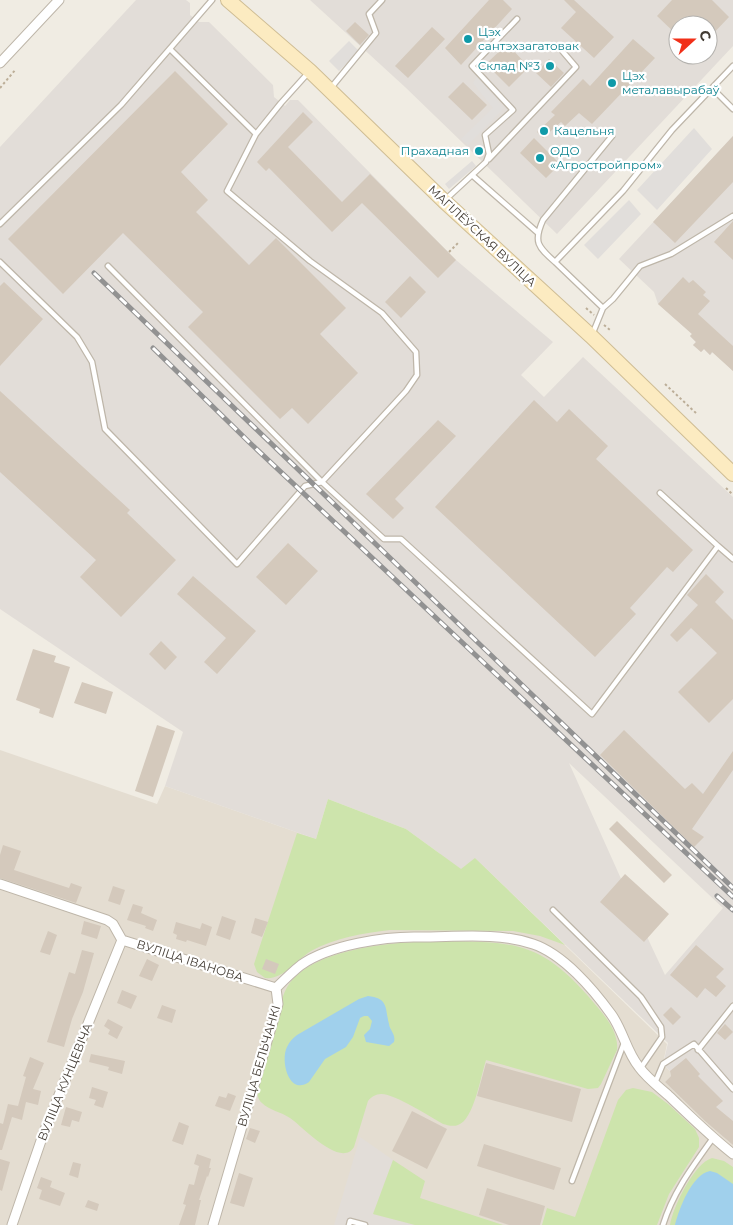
<svg xmlns="http://www.w3.org/2000/svg" width="733" height="1225" viewBox="0 0 733 1225" font-family="Montserrat,sans-serif">
	<style>
		.residential { fill: #e4ddd1 }
		.industrial { fill: #e2ddd8; fill-rule: evenodd }
		.green { fill: #cde4ac }
		.parking { fill: #e1dedb }
		.water { fill: #a0d0ec }
		.building { fill: #d4c9bc }
		.lines { fill: none; stroke-linecap: round; stroke-linejoin: round }
		.lane-casing { stroke: #beb6a9; stroke-width: 7 }
		.street-casing { stroke: #beb6a9; stroke-width: 11 }
		.secondary-casing { stroke: #cfbd94; stroke-width: 16 }
		.path { stroke: #bcae98; stroke-width: 2; stroke-dasharray: 2.5 2.5; stroke-linecap: butt }
		.lane { stroke: #fff; stroke-width: 4.5 }
		.street { stroke: #fff; stroke-width: 9 }
		.secondary { stroke: #fcebc1; stroke-width: 14 }
		.rail-casing { stroke: #929292; stroke-width: 5 }
		.rail { stroke: #fff; stroke-width: 3; stroke-dasharray: 9; stroke-linecap: butt }
		.culture-dot { fill: #0f9aa8; stroke: #fff; stroke-width: 2 }
		.labels { text-anchor: middle; stroke-width: 4.5; stroke-linejoin: round; paint-order: stroke }
		.culture-label { font-size: 12px; fill: #0d838f; stroke: #fff; text-anchor: start }
		.street-label { font-size: 12px; fill: #423b33; stroke: #fff }
	</style>
	<rect width="100%" height="100%" fill="#f0ece3"/>
	<path class="residential" d="M0,750L157,804L165,786L316,839L475,858L667,1044L663,1064L670,1071L671,1076L665,1082L733,1145V1225H0Z"/>
	<path class="industrial" d="M136,0H186L190,3V15L199,22H209L273,85L274,97L285,106L290,100H298L456,260L553,342L521,375L544,397L583,357L733,497V1145L705,1121L665,1082L671,1076L670,1071L663,1064L668,1043L475,858L461,869L406,829L328,799L316,839L165,786L183,732L0,609V147ZM569,763L723,908L665,975L649,941Z
		M310,0H733V46L557,234L405,87ZM678,25H708V55H678Z
		M733,136V371L713,352L710,355L704,349L701,352L693,345L696,342L690,336L692,334L658,304L654,292L619,259Z
		M360,1137L393,1160L373,1214L415,1225H334Z"/>
	<path class="green" d="M328,799L406,829L461,869L475,858L565,945L540,936L513,931L390,930C364,933 334,938 311,951C296,960 284,980 265,978L257,972L254,964L297,833L316,839Z
		M437,941C515,942 541,940 594,1003C605,1016 619,1032 617,1050L601,1084L598,1088L588,1089L486,1060C481,1075 474,1120 458,1125C453,1127 447,1125 443,1124C431,1117 393,1093 381,1094C376,1094 371,1097 368,1101L354,1147C341,1169 302,1126 290,1118C281,1112 269,1110 262,1103C258,1100 257,1094 257,1089L281,1002C284,993 287,985 294,978C324,947 396,942 437,941Z
		M633,1088L652,1092L668,1104L695,1129L699,1138V1147L669,1194L657,1225H542L547,1208L575,1217L618,1100L626,1090Z
		M712,1158L724,1161L733,1167V1225H670C673,1207 694,1163 712,1158Z
		M393,1160L425,1181L420,1198L503,1225H415L373,1214Z"/>
	<path class="parking" d="M349,41L359,51L339,71L329,61Z
		M477,77L504,108L468,145L461,139L493,108L473,83Z
		M694,128L712,149L657,210L637,190Z
		M472,161L476,166L449,189L445,184Z
		M629,200L641,214L598,259L584,245Z"/>
	<path class="water" d="M368,996C389,998 385,1009 389,1024C390,1031 396,1034 394,1042L389,1046L366,1042L364,1035L370,1029L372,1021L368,1016H364L360,1018L353,1037L346,1047L325,1059L309,1082C289,1096 280,1061 287,1047C289,1042 293,1038 297,1035L359,999Z
		M710,1171L717,1173L733,1184V1225H675C679,1209 692,1174 710,1171Z"/>
	<path class="building" d="M489,0H503L512,9L461,65L445,48Z
		M564,0H574L614,37L594,58L561,28L576,12Z
		M672,0H712L729,17L708,39V25H678V36L657,16Z
		M355,22L369,35L360,45L346,31Z
		M432,27L445,39L408,78L395,66Z
		M633,39L655,58L592,124L579,113L565,126L561,122L543,138L537,132L555,115L551,112L583,79L590,86Z
		M507,44L529,67L509,87L486,64Z
		M549,59L564,73L551,87L536,73Z
		M175,71L228,124L181,172L208,200L196,212L249,265L276,238L346,308L320,334L358,373L308,424L292,408L280,419L188,327L203,312L123,233L63,294L8,239Z
		M463,82L487,105L472,120L448,97Z
		M303,112L313,122L288,147L342,202L370,174L456,260L438,278L362,203L332,232L269,168L266,171L257,162Z
		M733,136V182L675,243L653,222Z
		M534,138L560,164L546,178L520,153Z
		M479,145L485,152L479,157L473,150Z
		M733,221V260L714,242Z
		M410,276L426,292L401,318L385,302Z
		M683,277L689,283L693,280L706,292L703,295L710,301L698,314L733,346V371L712,352L710,355L704,349L701,352L693,345L696,342L690,336L692,334L658,304Z
		M4,282L43,319L0,366V286Z
		M0,391L130,510L127,513L176,560L121,617L80,577L96,560L0,472Z
		M534,400L557,422L569,409L608,446L596,459L693,550L673,572L667,567L630,608L636,614L595,657L435,507Z
		M438,420L456,436L395,499L404,508L393,519L366,494Z
		M288,543L318,571L286,605L256,577Z
		M706,574L724,592L715,602L733,620V699L709,723L678,692L717,653L691,628L677,642L670,635L698,605L687,595Z
		M193,576L256,631L217,674L204,662L226,638L177,594Z
		M161,641L177,657L165,670L149,654Z
		M33,649L56,656L54,662L70,667L53,718L39,713L40,709L16,700Z
		M82,682L113,692L106,714L74,703Z
		M157,725L175,731L153,797L135,791Z
		M624,730L685,789L692,783L703,794L733,751V770L692,829L704,837L694,847L600,755Z
		M617,821L672,875L664,883L609,829Z
		M3,845L21,851L14,870L69,888L71,883L82,887L76,903L0,878V855Z
		M625,874L669,914L644,942L600,902Z
		M113,886L125,890L120,905L108,901Z
		M133,904L143,907L141,913L157,920L153,931L145,928L146,926L127,920Z
		M222,916L236,921L230,940L216,935Z
		M255,918L268,922L262,937L251,933Z
		M84,921L101,926L97,939L81,934Z
		M176,922L200,929L202,923L212,927L206,946L187,940L186,942L176,939L177,935L173,933Z
		M48,931L57,935L50,955L40,952Z
		M696,945L724,969L716,977L726,986L716,997L705,988L697,998L670,975Z
		M82,950L94,953L83,992L72,1019L64,1047L47,1042L69,972L75,974Z
		M147,959L159,965L152,981L139,976Z
		M266,959L279,964L275,974L262,969Z
		M122,990L137,996L131,1009L117,1003Z
		M162,1005L176,1010L172,1023L157,1018Z
		M671,1007L681,1017L673,1025L663,1015Z
		M108,1019L123,1027L117,1039L108,1034L110,1030L104,1026Z
		M725,1024L733,1032L725,1040L717,1033Z
		M91,1054L125,1061L122,1074L108,1070L109,1067L89,1062Z
		M30,1057L44,1063L33,1089L41,1091L38,1105L26,1102L22,1120L12,1117L2,1150H0V1123L3,1124L8,1104L18,1106L26,1077L23,1076Z
		M686,1058L700,1074L698,1076L723,1101L716,1107L733,1121V1145L705,1121L665,1082L671,1076L670,1071Z
		M486,1063L581,1089L572,1122L477,1096Z
		M92,1087L108,1092L103,1108L94,1105L96,1100L89,1098Z
		M228,1093L236,1096L230,1111L215,1106L219,1096L226,1098Z
		M66,1107L82,1112L79,1122L72,1120L70,1127L61,1125Z
		M412,1111L447,1129L427,1169L392,1151Z
		M179,1122L189,1126L183,1145L172,1141Z
		M250,1128L260,1131L255,1143L246,1139Z
		M484,1144L561,1168L554,1190L477,1166Z
		M197,1154L211,1159L209,1168H211L208,1177L207,1176L199,1200H201L195,1225H179L186,1205L183,1204L189,1184L194,1185L199,1166L194,1164Z
		M0,1159L10,1162L2,1191L0,1190Z
		M73,1162L81,1164L78,1178L69,1175Z
		M239,1173L253,1178L244,1207L230,1203Z
		M41,1177L52,1181L50,1187L65,1193L60,1206L39,1199L42,1190L37,1188Z
		M487,1188L545,1206L540,1225H509L479,1215Z
		M88,1200L99,1204L97,1211L85,1207Z"/>
	<g class="lines">
		<g class="lane-casing">
			<path id="lane" d="M170,49L256,134L281,103L309,72
				M712,88L733,109
				M330,89L376,33L369,14L382,0
				M489,159L576,67L558,46
				M472,175L537,232
				M445,200L486,162L489,154L485,135L513,110L472,66L517,19
				M0,224L121,105L212,0
				M0,262L77,337L92,362L105,429L237,564L305,486L322,482L384,539H401L592,714L718,546L660,493
				M555,262C538,247 533,242 543,220L612,136
				M108,266L322,482L406,391L417,375L416,352L382,313L310,261L227,191L256,134
				M603,308L613,299L640,266L671,254L733,216
				M592,335L603,308L555,262L623,191L672,130L733,66
				M718,546L733,559
				M553,910L641,997L661,1027L662,1037L640,1069
				M698,1050L733,1006
				M655,1083L663,1064L694,1044L733,1089
				M572,1181L624,1043
				M349,1225L350,1221L365,1225
				M663,1225C673,1192 693,1166 713,1138"/>
		</g>
		<g class="street-casing">
			<path id="street" d="M0,63L59,0
				M0,884L107,920L113,924L122,940L276,988
				M12,1225L44,1132L122,940
				M213,1225L278,1004L276,988C284,980 292,972 301,965C329,945 386,936 420,937C457,937 498,932 533,944C563,954 593,989 611,1014C623,1030 626,1051 639,1067C647,1078 659,1087 669,1096C690,1116 710,1136 733,1154"/>
		</g>
		<g class="secondary-casing">
			<path id="secondary" d="M228,0L310,71L444,201L591,336L733,474"/>
		</g>
		<path class="path" d="M0,88L16,69
			M449,252L458,243
			M586,308L594,315
			M604,325L610,330
			M665,384L697,414
			M726,488L733,495"/>
		<use href="#lane" class="lane"/>
		<use href="#street" class="street"/>
		<use href="#secondary" class="secondary"/>
		<g class="rail-casing">
			<path id="rail" d="M94,273L733,888
				M153,348L250,443L733,897
				M717,896L733,910"/>
		</g>
		<use href="#rail" class="rail"/>
	</g>
	<g class="culture-dot">
		<circle cx="468" cy="39" r="5"/>
		<circle cx="550" cy="66" r="5"/>
		<circle cx="612" cy="83" r="5"/>
		<circle cx="544" cy="131" r="5"/>
		<circle cx="479" cy="151" r="5"/>
		<circle cx="540" cy="158" r="5"/>
	</g>
	<g class="labels">
		<g class="culture-label">
			<text x="478" y="36">Цэх<tspan x="478" dy="14">сантэхзагатовак</tspan></text>
			<text x="540" y="70" text-anchor="end">Склад №3</text>
			<text x="622" y="80">Цэх<tspan x="622" dy="14">металавырабаў</tspan></text>
			<text x="554" y="135">Кацельня</text>
			<text x="469" y="155" text-anchor="end">Прахадная</text>
			<text x="550" y="155">ОДО<tspan x="550" dy="14">«Агростройпром»</tspan></text>
		</g>
		<g class="street-label">
			<text transform="translate(482 236) rotate(43)" y="4">МАГІЛЁЎСКАЯ ВУЛІЦА</text>
			<text transform="translate(190 961) rotate(18)" y="4">ВУЛІЦА ІВАНОВА</text>
			<text transform="translate(259 1066) rotate(-74)" y="4">ВУЛІЦА БЕЛЬЧАНКІ</text>
			<text transform="translate(65 1082) rotate(-68)" y="4">ВУЛІЦА КУНЦЕВІЧА</text>
		</g>
	</g>
	<g transform="translate(693 40) rotate(69)"><circle r="24" fill="#ffffff" stroke="#b3b1ad"/>
	<path d="M0-4L9 19L0 12L-9 19Z" fill="#f13019"/>
	<text y="-8" font-size="14" font-weight="bold" text-anchor="middle" fill="#423b33">С</text>
	</g>
</svg>
